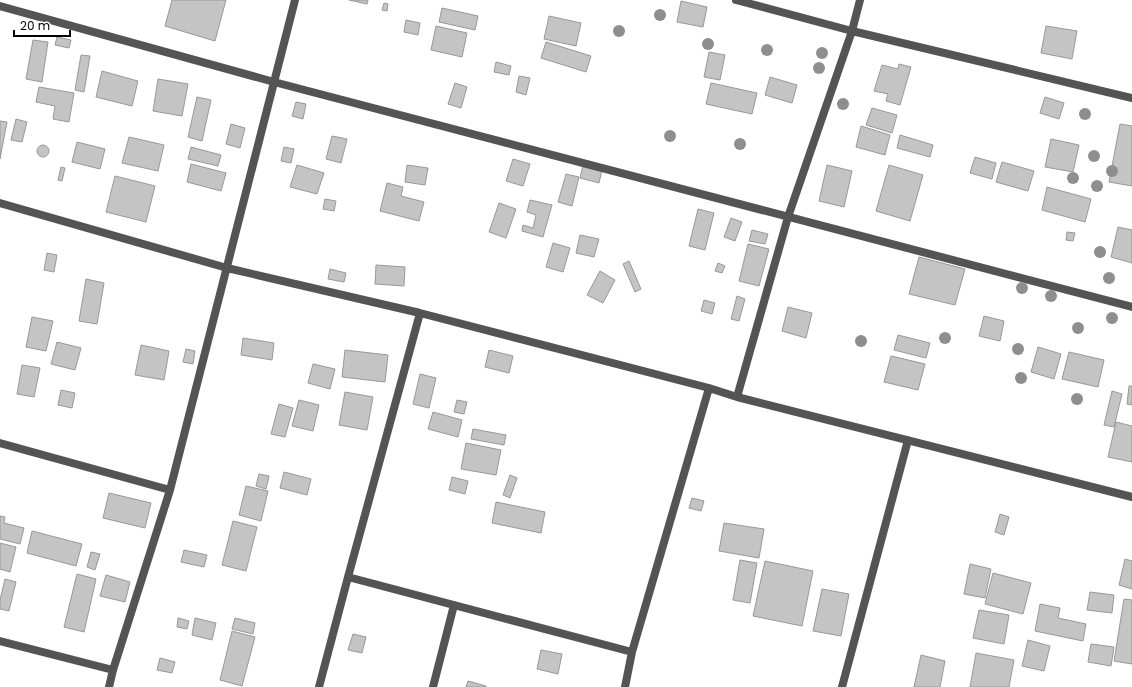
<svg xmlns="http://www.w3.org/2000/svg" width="1132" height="687" viewBox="0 0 1132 687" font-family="Poppins,sans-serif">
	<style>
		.building { fill: #c4c4c4; stroke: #989898 }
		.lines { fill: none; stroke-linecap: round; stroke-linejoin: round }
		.minor { stroke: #545454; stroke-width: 8 }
		.tree { fill: #8e8e8e }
	</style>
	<rect width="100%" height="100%" fill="#fff"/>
	<path class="building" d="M172,0H226L215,41L165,26Z
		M349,0H368L367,4Z
		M681,1L707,7L703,27L677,22Z
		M384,3L388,4L387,11L382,10Z
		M442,8L478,16L475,30L439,22Z
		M549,16L581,23L576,46L544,39Z
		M406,20L420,23L418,35L404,32Z
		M436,26L467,33L462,57L431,50Z
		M1046,26L1077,31L1072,59L1041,53Z
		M57,37L71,40L69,48L55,45Z
		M33,40L48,42L42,82L26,79Z
		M546,42L591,56L586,72L541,58Z
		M709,52L725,55L720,80L704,77Z
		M81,55L90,56L84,92L75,90Z
		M496,62L511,66L509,75L494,72Z
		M899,64L911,67L900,105L886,101L888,94L874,91L882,65L898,69Z
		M102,71L138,81L132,106L96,97Z
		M519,76L530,78L526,95L516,92Z
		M770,77L797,85L792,103L765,95Z
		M158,79L188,84L182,116L153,111Z
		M455,83L467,87L461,108L448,104Z
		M711,83L757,93L752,114L706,104Z
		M39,87L74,93L69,122L53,119L55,106L36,102Z
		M197,97L211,100L202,141L188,137Z
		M1045,97L1064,103L1059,119L1040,113Z
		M296,102L306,104L303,119L292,116Z
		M872,108L897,115L892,133L866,125Z
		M16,119L27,122L22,142L11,140Z
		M0,121L7,122L0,159Z
		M231,124L245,128L240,148L226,144Z
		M1120,124L1132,126V186L1109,182Z
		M861,126L890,135L885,155L856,147Z
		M900,135L933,145L930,157L897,148Z
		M332,136L347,139L341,163L326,159Z
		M129,137L164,145L158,171L122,163Z
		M1051,139L1079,145L1073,172L1045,167Z
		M77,142L105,149L100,169L72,162Z
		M37 151a6 6 0 1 1 12 0a6 6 0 1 1-12 0Z
		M191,147L221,155L218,166L188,159Z
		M284,147L294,149L291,163L281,161Z
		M975,157L996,163L992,179L970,173Z
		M513,159L530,164L523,186L506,181Z
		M1002,162L1034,171L1028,191L996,182Z
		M191,164L226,173L221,191L187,182Z
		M297,165L324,173L317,194L290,187Z
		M407,165L428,168L425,185L405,182Z
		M583,165L602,170L599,183L580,178Z
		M827,165L852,171L844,207L819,201Z
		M889,165L923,175L910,221L876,211Z
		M61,167L65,168L62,181L58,180Z
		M566,174L579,177L572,206L558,202Z
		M115,176L155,186L146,222L106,212Z
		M387,183L403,187L401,196L424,202L419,221L380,211Z
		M1047,187L1091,199L1085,222L1042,210Z
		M325,199L336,201L334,211L323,209Z
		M530,200L552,205L543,237L522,231L523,225L533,228L536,215L527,212Z
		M499,203L516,209L506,238L489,232Z
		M698,209L714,213L705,250L689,246Z
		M731,218L742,222L735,241L724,237Z
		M1118,227L1132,230V263L1111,257Z
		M752,230L768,234L765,244L749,241Z
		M1067,232L1075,233L1073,241L1066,240Z
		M580,235L599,239L594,257L576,253Z
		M553,243L570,248L563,272L546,267Z
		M748,244L769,249L759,286L739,281Z
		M47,253L57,255L54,272L44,270Z
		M919,257L965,269L955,305L909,294Z
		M629,261L641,289L635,292L623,264Z
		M718,263L725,266L722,273L715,271Z
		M376,265L405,267L404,286L375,284Z
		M330,269L346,273L344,282L328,279Z
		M600,271L615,280L603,303L587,295Z
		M86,279L104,283L97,324L79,321Z
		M737,296L745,299L739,321L731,319Z
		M704,300L715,303L712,314L701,311Z
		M788,307L812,313L806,338L782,331Z
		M984,316L1004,321L1000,341L979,336Z
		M32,317L53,321L46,351L26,347Z
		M898,335L930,343L926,358L894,350Z
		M243,338L274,343L272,360L241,355Z
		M57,342L81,348L75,370L51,364Z
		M141,345L169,351L164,380L135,375Z
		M1038,347L1061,354L1054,379L1031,372Z
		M186,349L195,351L193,364L183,362Z
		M345,350L388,355L385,382L342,377Z
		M489,350L513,356L509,373L485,367Z
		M1069,352L1104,360L1098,387L1062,379Z
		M891,356L925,364L918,390L884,382Z
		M313,364L335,369L330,389L308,383Z
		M22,365L40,368L34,397L17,394Z
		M420,374L436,378L429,408L413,404Z
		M1129,386H1132V405L1127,404Z
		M61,390L75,393L72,408L58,405Z
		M1112,391L1122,394L1114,427L1104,425Z
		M345,392L373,397L367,430L339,425Z
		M299,400L319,405L313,431L292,426Z
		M457,400L467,402L464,414L454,412Z
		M279,404L293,408L285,437L271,434Z
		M433,412L462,420L458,437L428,429Z
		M1116,422L1132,426V462L1108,457Z
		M473,429L506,435L504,445L471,439Z
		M466,443L501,450L496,475L461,469Z
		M284,472L311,479L307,495L280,488Z
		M259,474L269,476L266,489L256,486Z
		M510,475L517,478L510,498L503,495Z
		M452,477L468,481L465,494L449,490Z
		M246,486L268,491L261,521L239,515Z
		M109,493L151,503L145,528L103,518Z
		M692,498L704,501L701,511L689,508Z
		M496,502L545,512L541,533L492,523Z
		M1000,514L1009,517L1004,535L995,532Z
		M0,516L5,517L4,523L24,528L20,544L0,539Z
		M233,521L257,527L246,571L222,565Z
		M724,523L764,529L759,558L719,551Z
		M32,531L82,544L76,566L27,553Z
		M0,543L16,547L10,572L0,569Z
		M184,550L207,555L204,567L181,562Z
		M91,552L100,554L95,570L87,567Z
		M1125,559L1132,561V589L1119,585Z
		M740,560L757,563L750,603L733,600Z
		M765,561L813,571L802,626L753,616Z
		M970,564L991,569L985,598L964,594Z
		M993,573L1031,583L1023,614L985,604Z
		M77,574L96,579L84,632L64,627Z
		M106,575L130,582L125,602L100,596Z
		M5,579L16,582L9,611L0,609V600Z
		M822,589L849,594L841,636L813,631Z
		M1090,592L1114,595L1112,613L1087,610Z
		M1124,599L1132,600V664L1114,661Z
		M1040,604L1060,608L1058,618L1086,624L1083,641L1035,631Z
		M979,610L1009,615L1004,644L973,638Z
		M178,618L189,621L187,629L177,627Z
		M195,618L216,623L212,640L192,635Z
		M235,618L255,623L253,634L232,629Z
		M232,631L255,637L242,686L220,680Z
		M353,634L366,637L362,653L348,650Z
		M1028,640L1050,646L1044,671L1022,666Z
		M1091,644L1114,647L1111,666L1088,662Z
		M541,650L562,654L558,674L537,669Z
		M976,653L1014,660L1009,687H970Z
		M921,655L945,661L940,687H914Z
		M160,658L175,662L172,673L157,670Z
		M468,681L486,686V687H466Z"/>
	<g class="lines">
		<path class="minor" d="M736,0L852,31L1132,98
			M0,6L274,82L1132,307
			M0,203L227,268L420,313L709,388L737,397L1132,497
			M737,397L788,217L852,31L860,0
			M0,443L170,490
			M348,577L632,652
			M0,641L113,670
			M109,687L113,670L170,490L295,0
			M319,687L348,577L420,313
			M433,687L454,605
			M625,687L632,652L709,388
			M842,687L908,440"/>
	</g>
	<g class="tree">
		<circle cx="660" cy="15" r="6"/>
		<circle cx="619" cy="31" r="6"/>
		<circle cx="708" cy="44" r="6"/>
		<circle cx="767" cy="50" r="6"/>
		<circle cx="822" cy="53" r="6"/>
		<circle cx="819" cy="68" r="6"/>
		<circle cx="843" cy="104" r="6"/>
		<circle cx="1085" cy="114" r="6"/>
		<circle cx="670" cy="136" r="6"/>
		<circle cx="740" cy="144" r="6"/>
		<circle cx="1094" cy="156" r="6"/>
		<circle cx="1112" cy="171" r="6"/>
		<circle cx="1073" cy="178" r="6"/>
		<circle cx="1097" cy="186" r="6"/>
		<circle cx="1100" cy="252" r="6"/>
		<circle cx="1109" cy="278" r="6"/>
		<circle cx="1022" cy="288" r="6"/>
		<circle cx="1051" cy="296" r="6"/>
		<circle cx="1112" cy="318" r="6"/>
		<circle cx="1078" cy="328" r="6"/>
		<circle cx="945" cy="338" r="6"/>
		<circle cx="861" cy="341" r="6"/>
		<circle cx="1018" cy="349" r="6"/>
		<circle cx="1021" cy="378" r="6"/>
		<circle cx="1077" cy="399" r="6"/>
	</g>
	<path d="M14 30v6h56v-6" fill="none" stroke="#000000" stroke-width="2"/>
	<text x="20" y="30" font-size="12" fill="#000000" stroke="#ffffff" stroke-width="3" paint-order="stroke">20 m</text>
</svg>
